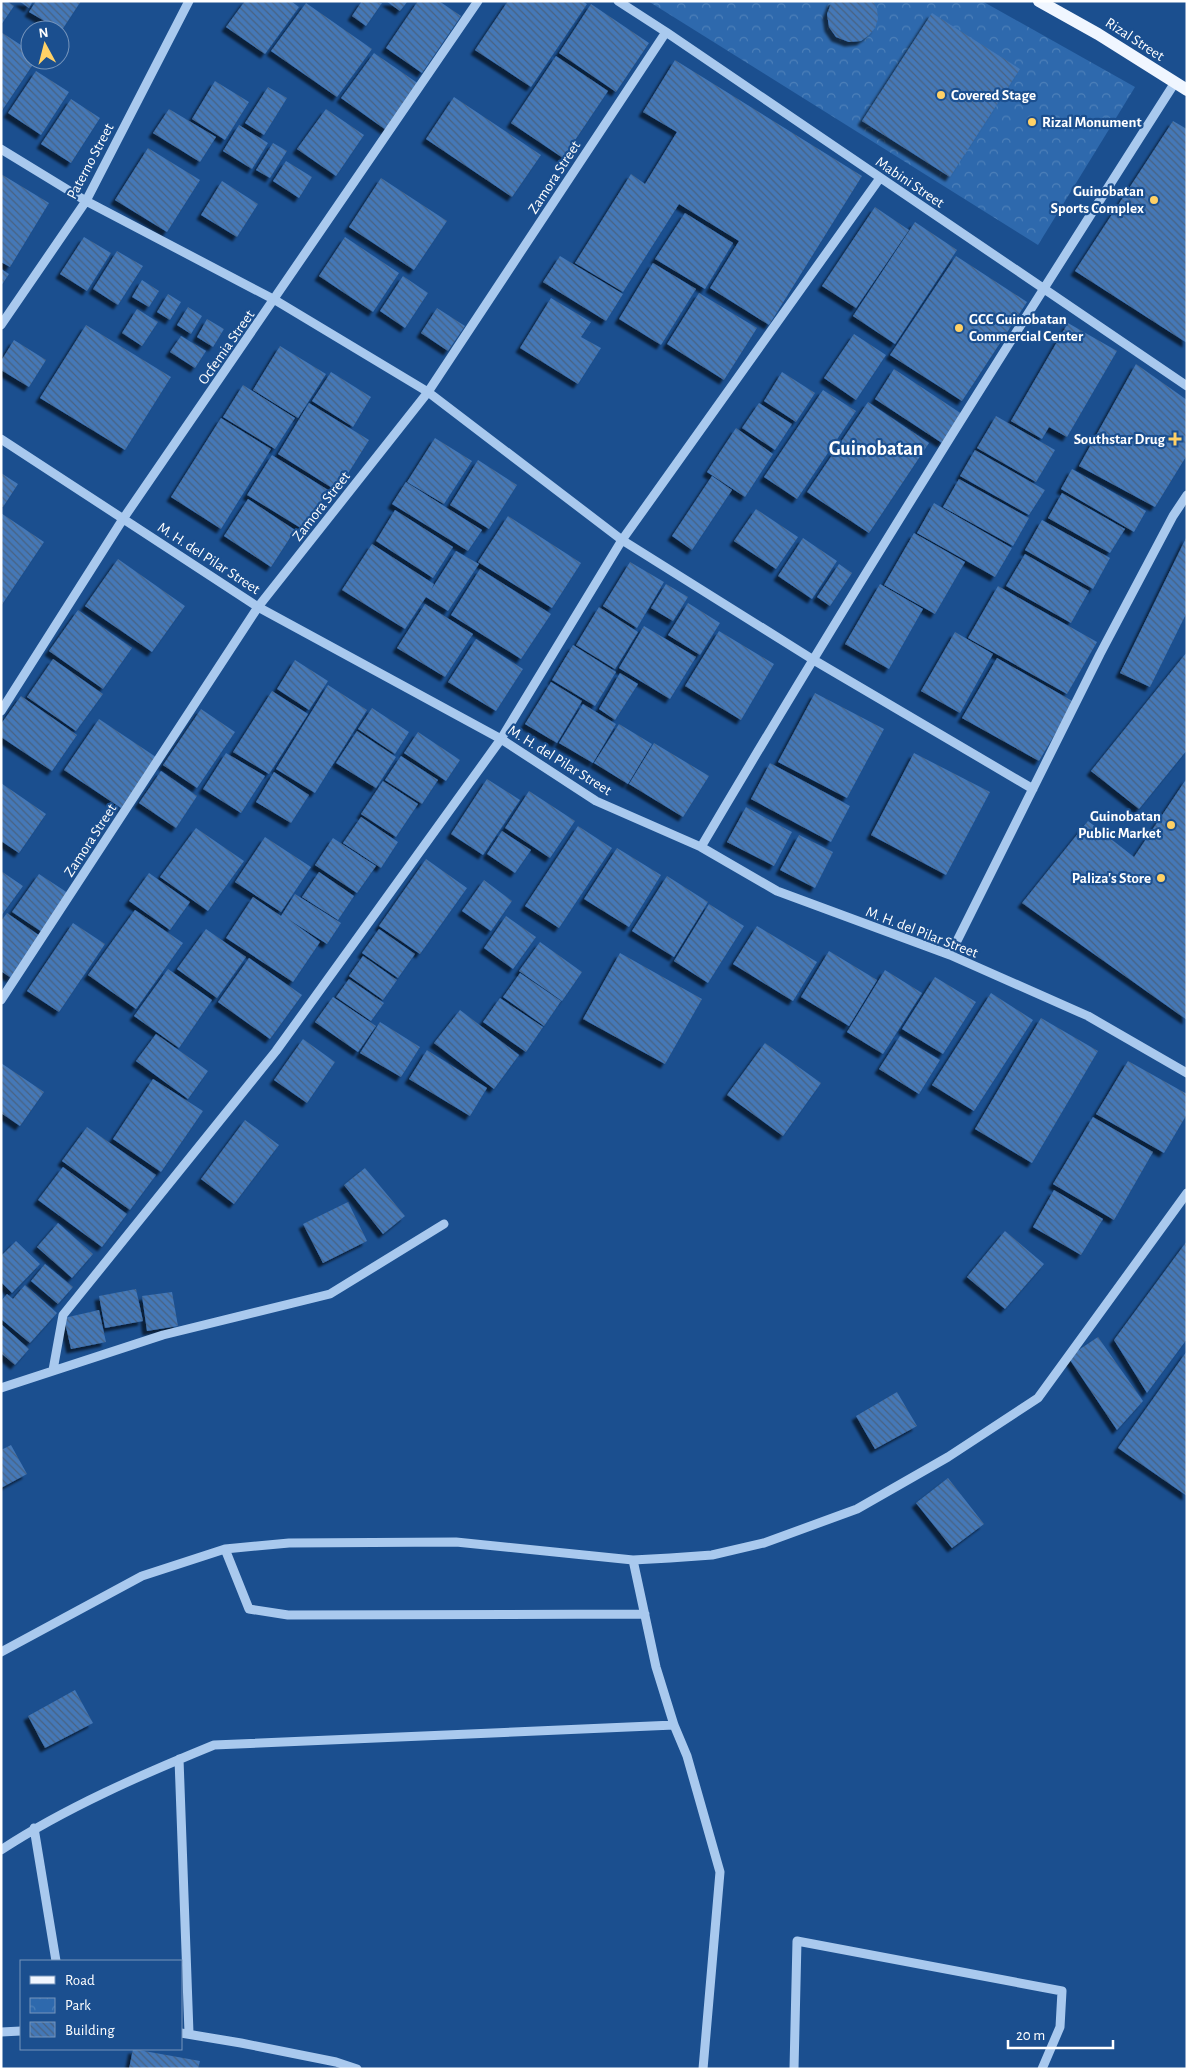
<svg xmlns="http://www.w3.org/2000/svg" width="1188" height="2070" viewBox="0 0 1188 2070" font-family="'Alegreya Sans',sans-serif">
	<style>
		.park { fill: url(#park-crowns) }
		.building { fill: url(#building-back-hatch); filter: url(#shadow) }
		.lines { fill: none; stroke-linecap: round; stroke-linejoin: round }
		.minor { stroke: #a9c9ee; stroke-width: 9 }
		.major { stroke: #f0f6ff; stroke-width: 12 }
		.poi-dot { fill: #ffd166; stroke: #1b4f8f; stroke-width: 2 }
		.labels { text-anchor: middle; stroke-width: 4.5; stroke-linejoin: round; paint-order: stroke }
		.street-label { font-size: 15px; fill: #fff; stroke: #1b4f8f }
		.poi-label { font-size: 15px; font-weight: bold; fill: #fff; stroke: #1b4f8f; text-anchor: end }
		.district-label { font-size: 20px; font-weight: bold; fill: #fff; stroke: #1b4f8f }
	</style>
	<defs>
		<pattern id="park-crowns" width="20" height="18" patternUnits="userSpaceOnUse" patternTransform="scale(1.25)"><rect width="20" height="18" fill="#2e69ad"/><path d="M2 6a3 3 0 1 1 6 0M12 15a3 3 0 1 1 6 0" fill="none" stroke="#4d80b9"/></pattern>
		<pattern id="building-back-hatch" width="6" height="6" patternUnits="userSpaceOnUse" patternTransform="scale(1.25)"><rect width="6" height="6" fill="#4478b7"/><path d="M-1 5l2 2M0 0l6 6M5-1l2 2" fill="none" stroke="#486282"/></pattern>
		<filter id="shadow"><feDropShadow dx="-4.5" dy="4.5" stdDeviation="1" flood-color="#0009"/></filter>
	</defs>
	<rect width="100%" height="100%" fill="#1b4f8f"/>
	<path class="park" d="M648,1H982L1135,87L1038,245Z"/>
	<path class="building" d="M1,1H7L14,6L1,25Z
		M19,1H33L29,8Z
		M36,1H81L60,33V30L29,12Z
		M245,1H291L299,7L265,54L226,27Z
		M362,1L382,3L366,26L352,16Z
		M386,1H408L400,11Z
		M418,1H439L461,16L422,73L386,48Z
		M508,1H582L587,4L531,87L475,50Z
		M832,1H873L877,9L878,19L875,28L869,35L861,41L849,42L836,37L829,27L827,14Z
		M306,3L372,49L337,97L271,51Z
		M591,4L649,43L616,92L559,53Z
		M932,13L1020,69L950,177L862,121Z
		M1,32L30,51V60H36L1,112Z
		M374,53L419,84L386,130L341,98Z
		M556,56L608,91L563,158L511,123Z
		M675,60L862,176L769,325L710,288L739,241L679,204L623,292L575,263L631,174L645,184L677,132L643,112Z
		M36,71L69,92L41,135L8,113Z
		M215,81L249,102L225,140L192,119Z
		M268,87L287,98L264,135L245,123Z
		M454,97L541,155L512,197L426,139Z
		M71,99L100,118L71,163L41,144Z
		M169,109L216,137L200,162L153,133Z
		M326,109L364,135L336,176L297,149Z
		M1173,121L1187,129V343L1075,271Z
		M239,125L268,143L252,169L223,151Z
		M273,143L287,151L270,178L256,170Z
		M148,148L200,180L167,232L115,200Z
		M286,161L312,177L299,198L273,181Z
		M1,174L49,203L10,267L1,262Z
		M381,178L447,221L414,270L349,227Z
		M222,181L258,204L237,237L201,215Z
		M875,207L909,230L856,308L822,286Z
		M685,213L733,243L705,289L655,259Z
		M915,222L957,250L895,344L853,316Z
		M84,237L111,253L87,291L60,274Z
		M345,237L399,273L373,312L319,276Z
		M117,251L143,266L118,305L93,289Z
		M560,256L623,294L606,321L543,282Z
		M956,256L1027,302L962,401L890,355Z
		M653,263L696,289L661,345L619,319Z
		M1,269L9,274L1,286Z
		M403,276L428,293L405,328L380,311Z
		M142,280L159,291L149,307L132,297Z
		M699,293L757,328L724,380L667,344Z
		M168,294L181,302L170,320L157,312Z
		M551,298L591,322L581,337L601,348L578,384L520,348Z
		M188,307L202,316L191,334L177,325Z
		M437,308L465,326L448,351L421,333Z
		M137,309L158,322L142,346L122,333Z
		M207,319L224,329L213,347L197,337Z
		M1068,323L1117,351L1067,437L1049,427L1042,439L1011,421Z
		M86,325L171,377L125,450L40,398Z
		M854,334L886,355L856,400L824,378Z
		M181,336L206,351L195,368L170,352Z
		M14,340L46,360L29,387L1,370V361Z
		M280,346L326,374L298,418L253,390Z
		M1136,364L1187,400V455L1155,507L1079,466Z
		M894,369L962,414L942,443L875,399Z
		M331,372L371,397L353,427L312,401Z
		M782,372L815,393L796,422L764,401Z
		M243,385L295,418L275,449L223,417Z
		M823,390L856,411L797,499L764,477Z
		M868,402L929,443L869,533L807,492Z
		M309,403L369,440L337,491L278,454Z
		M759,403L792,424L775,450L742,428Z
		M996,416L1055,450L1036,482L977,448Z
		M221,418L271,449L221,529L171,497Z
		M736,428L773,454L745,497L707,472Z
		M435,438L472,461L444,504L407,482Z
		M975,450L1045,490L1029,515L960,476Z
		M272,455L328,490L304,530L247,495Z
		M478,460L517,485L489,529L450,505Z
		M1072,469L1146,511L1134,532L1061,489Z
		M1,473L18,484L3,507L1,506Z
		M712,476L732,490L692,550L672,536Z
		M959,479L1029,518L1013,546L943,507Z
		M406,482L482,530L468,551L392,504Z
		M1062,493L1125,529L1110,553L1048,518Z
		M248,499L295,530L271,567L224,536Z
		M934,503L1012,548L995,577L917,533Z
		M756,509L798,537L776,569L734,541Z
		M395,510L453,547L433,578L376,541Z
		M1,513L44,542L1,606Z
		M508,516L581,563L552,608L478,562Z
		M1042,520L1110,558L1093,589L1025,550Z
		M914,533L965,562L935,614L884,585Z
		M1187,536V612L1150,687L1120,673Z
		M803,538L837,561L812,599L778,576Z
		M372,544L434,584L431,590L456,551L479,564L448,611L426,597L405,629L342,590Z
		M1025,554L1089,591L1071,623L1006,586Z
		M118,559L185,606L152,652L85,606Z
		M630,562L664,582L637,628L603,606Z
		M839,564L852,573L830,606L817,597Z
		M480,569L551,614L521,659L451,615Z
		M666,584L688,597L673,621L651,608Z
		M880,584L923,609L889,669L845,644Z
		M998,586L1097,642L1067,694L968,638Z
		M688,603L720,623L700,655L668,635Z
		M425,604L473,634L445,677L397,648Z
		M599,607L638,632L615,669L576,645Z
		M78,610L132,648L103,689L49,651Z
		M644,626L696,657L670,699L619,668Z
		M719,631L774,664L741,720L685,686Z
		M955,632L993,654L960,713L921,691Z
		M476,639L523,669L496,711L448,682Z
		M573,645L616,672L595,706L552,680Z
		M1187,652V750L1139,809L1091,771Z
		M997,658L1074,702L1039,761L962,718Z
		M53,659L103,694L76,731L27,697Z
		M295,660L328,681L309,710L277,689Z
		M620,673L638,684L615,720L599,709Z
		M551,682L582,701L557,743L525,724Z
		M328,685L367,710L315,793L276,769Z
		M272,691L308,714L269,774L233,752Z
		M815,693L884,729L847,798L778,762Z
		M21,696L77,735L52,771L1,737V724Z
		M583,704L616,724L593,763L559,743Z
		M372,708L409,732L395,754L358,729Z
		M201,709L235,732L197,788L163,765Z
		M99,719L156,757L121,808L64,770Z
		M619,724L652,744L628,784L594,763Z
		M357,731L396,757L376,788L336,763Z
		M418,732L460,760L446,781L404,753Z
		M654,743L709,776L683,817L629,784Z
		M226,753L265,776L241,813L203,789Z
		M914,753L990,792L946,875L871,835Z
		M401,756L438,780L422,804L385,780Z
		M770,763L850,806L831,842L751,799Z
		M161,771L197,796L176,828L139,803Z
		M274,772L309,795L291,823L256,802Z
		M1187,778V1020L1022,903L1088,821L1134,857Z
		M487,779L520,800L483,855L451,834Z
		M383,781L418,804L396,837L361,814Z
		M1,783L46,814L19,853L1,841Z
		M529,791L575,821L550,858L505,828Z
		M746,807L792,832L774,866L727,842Z
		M361,817L398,842L381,868L343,843Z
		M578,826L612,848L559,928L525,906Z
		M196,828L244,861L208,911L160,877Z
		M502,831L531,850L515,873L487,854Z
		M799,835L833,852L815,888L780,870Z
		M265,837L311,867L281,912L235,882Z
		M333,838L376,866L357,893L315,865Z
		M617,848L661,875L629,927L584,899Z
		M426,859L467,888L420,954L379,926Z
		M1,871L23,886L1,916Z
		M319,872L354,896L338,920L302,897Z
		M149,873L190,902L170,930L129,901Z
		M39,874L68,893L42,932L12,912Z
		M667,876L708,902L674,957L632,931Z
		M484,880L512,901L491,931L462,911Z
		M295,894L341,923L327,944L288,919L320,942L293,982L226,938L253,897L281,916Z
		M709,904L744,926L708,983L674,961Z
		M135,910L183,943L136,1009L88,975Z
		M7,913L40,936L11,978L1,971V921Z
		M506,916L536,937L513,969L484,948Z
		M73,923L105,944L59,1012L27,991Z
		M757,926L817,962L793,1001L733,964Z
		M206,929L246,957L217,998L177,969Z
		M379,929L415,954L398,978L362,953Z
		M540,942L582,972L562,1001L519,971Z
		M829,951L877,980L849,1026L801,997Z
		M620,953L702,999L665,1064L583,1019Z
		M363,956L397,980L383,1000L349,976Z
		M249,958L302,995L270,1039L218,1002Z
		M168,969L212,1000L179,1048L134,1016Z
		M885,970L922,993L883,1054L847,1032Z
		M520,973L561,1001L544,1026L503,997Z
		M935,977L976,1002L943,1054L902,1029Z
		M349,979L384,1003L371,1021L336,997Z
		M991,993L1033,1020L974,1111L932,1085Z
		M333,997L376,1026L358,1052L315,1022Z
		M500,998L543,1027L526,1052L483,1022Z
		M460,1010L519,1055L494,1089L434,1043Z
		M1041,1018L1098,1051L1032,1163L975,1129Z
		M380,1022L420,1047L401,1077L360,1053Z
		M156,1034L208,1071L188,1099L136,1061Z
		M900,1036L940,1060L919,1094L879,1069Z
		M303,1039L335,1062L307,1103L274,1080Z
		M765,1043L821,1083L783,1136L727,1095Z
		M427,1050L487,1088L470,1116L409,1079Z
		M1128,1061L1187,1094V1114L1164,1153L1096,1114Z
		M1,1063L44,1092L20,1126L1,1113Z
		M153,1079L203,1111L161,1172L113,1139Z
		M1093,1117L1153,1152L1114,1220L1053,1184Z
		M245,1120L279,1145L234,1204L201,1179Z
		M87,1127L156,1175L130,1210L62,1161Z
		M63,1167L127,1214L102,1247L38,1200Z
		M365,1168L405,1216L383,1234L344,1185Z
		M1054,1190L1103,1219L1081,1255L1033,1227Z
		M348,1202L367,1241L323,1263L303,1224Z
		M58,1223L93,1254L72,1278L37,1247Z
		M1005,1231L1044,1264L1005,1309L967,1277Z
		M16,1241L40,1264L12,1293L1,1282V1256Z
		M1187,1241V1339L1147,1393L1114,1340Z
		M45,1264L73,1287L58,1304L31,1281Z
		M25,1285L57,1313L30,1343L1,1319V1301L7,1294L13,1299Z
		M136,1289L143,1321L105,1328L99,1296Z
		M172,1292L178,1326L147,1331L142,1296Z
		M99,1310L106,1342L71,1349L64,1318Z
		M1,1324L29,1349L15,1365L1,1353Z
		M1098,1337L1143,1401L1117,1430L1068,1357Z
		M1187,1351V1496L1118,1448Z
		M897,1392L917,1426L875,1449L856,1416Z
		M11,1445L27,1474L1,1488V1450Z
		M948,1478L984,1524L952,1548L916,1503Z
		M75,1690L93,1723L45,1748L28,1716Z
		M133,2049L200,2061L198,2069H129Z"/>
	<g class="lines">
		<path class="minor" d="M618,1L666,32L1187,386
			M1,149L86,201L275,300L428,392L622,540L812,659L1033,789
			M1,325L86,201L189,1
			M1,439L258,607L501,739L596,801L701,847L777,891L950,955L1088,1016L1187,1073
			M1,711L123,519L478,1
			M701,847C853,589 1013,336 1174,84
			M950,955L1100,654L1173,516L1187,495
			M1,1000L258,607L428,392L666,32
			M53,1370L63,1315L276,1051L501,739L622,540L880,178
			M1,1388L163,1335L330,1294L444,1224
			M225,1549L249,1609L288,1615L645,1614
			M633,1560L656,1667L674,1725L687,1756L720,1872L703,2069
			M1,1652L142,1576L225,1549L289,1543L456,1542L633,1560L670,1558L712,1555L764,1543L857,1509L948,1457L1038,1398L1187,1193
			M179,1759L189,2033
			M34,1828L56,1961
			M1,1850C65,1808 143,1774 214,1745L674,1725
			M1,2032L21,2031
			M181,2033L241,2043L336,2062L357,2069
			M794,2069L797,1941L1062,1991L1060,2027L1042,2069"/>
		<path class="major" d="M1039,1L1098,34L1187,90"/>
	</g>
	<g class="poi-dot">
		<circle cx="941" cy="95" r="5"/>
		<circle cx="1032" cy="122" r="5"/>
		<circle cx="1154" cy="200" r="5"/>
		<circle cx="959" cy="328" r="5"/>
		<path d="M1172.5 431.5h5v5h5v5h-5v5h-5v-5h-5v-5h5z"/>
		<circle cx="1171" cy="825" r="5"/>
		<circle cx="1161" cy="878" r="5"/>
	</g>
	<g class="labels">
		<g class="street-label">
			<text transform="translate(1135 39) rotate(33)" y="5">Rizal Street</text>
			<text transform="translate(90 161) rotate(-62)" y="5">Paterno Street</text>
			<text transform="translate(554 177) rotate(-57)" y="5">Zamora Street</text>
			<text transform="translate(910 182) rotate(34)" y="5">Mabini Street</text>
			<text transform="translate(226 347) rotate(-55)" y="5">Ocfemia Street</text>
			<text transform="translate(321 506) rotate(-52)" y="5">Zamora Street</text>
			<text transform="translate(209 558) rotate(33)" y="5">M. H. del Pilar Street</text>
			<text transform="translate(560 760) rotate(32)" y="5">M. H. del Pilar Street</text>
			<text transform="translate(90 840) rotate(-57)" y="5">Zamora Street</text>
			<text transform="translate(922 932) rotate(21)" y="5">M. H. del Pilar Street</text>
		</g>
		<g class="poi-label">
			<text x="951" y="100" text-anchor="start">Covered Stage</text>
			<text x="1042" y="127" text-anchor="start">Rizal Monument</text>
			<text x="1144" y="196">Guinobatan<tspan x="1144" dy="17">Sports Complex</tspan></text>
			<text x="969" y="324" text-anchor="start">GCC Guinobatan<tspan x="969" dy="17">Commercial Center</tspan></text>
			<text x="1165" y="444">Southstar Drug</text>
			<text x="1161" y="821">Guinobatan<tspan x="1161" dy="17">Public Market</tspan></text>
			<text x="1151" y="883">Paliza's Store</text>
		</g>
		<g class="district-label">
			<text x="876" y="455">Guinobatan</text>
		</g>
	</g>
	<rect width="1188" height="2070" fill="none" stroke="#ffffff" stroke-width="5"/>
	<rect x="20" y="1960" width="162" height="90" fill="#1b4f8f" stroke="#7695bc"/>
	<rect x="30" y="1976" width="25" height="8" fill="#f0f6ff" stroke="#7695bc"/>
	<text x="65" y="1985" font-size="15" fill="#ffffff">Road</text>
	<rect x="30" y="1998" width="25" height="15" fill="url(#park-crowns)" stroke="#7695bc"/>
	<text x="65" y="2010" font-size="15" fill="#ffffff">Park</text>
	<rect x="30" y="2022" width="25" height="15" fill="url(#building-back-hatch)" stroke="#7695bc"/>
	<text x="65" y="2035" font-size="15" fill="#ffffff">Building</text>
	<g transform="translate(45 45) rotate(353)"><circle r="24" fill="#1b4f8f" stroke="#7695bc"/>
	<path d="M0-4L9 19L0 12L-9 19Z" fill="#ffd166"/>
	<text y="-8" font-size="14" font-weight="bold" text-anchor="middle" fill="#ffffff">N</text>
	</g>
	<path d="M1008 2040v8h105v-8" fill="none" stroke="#ffffff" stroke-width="2.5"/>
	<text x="1016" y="2040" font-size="15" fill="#ffffff" stroke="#1b4f8f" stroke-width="4" paint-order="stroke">20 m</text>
</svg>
